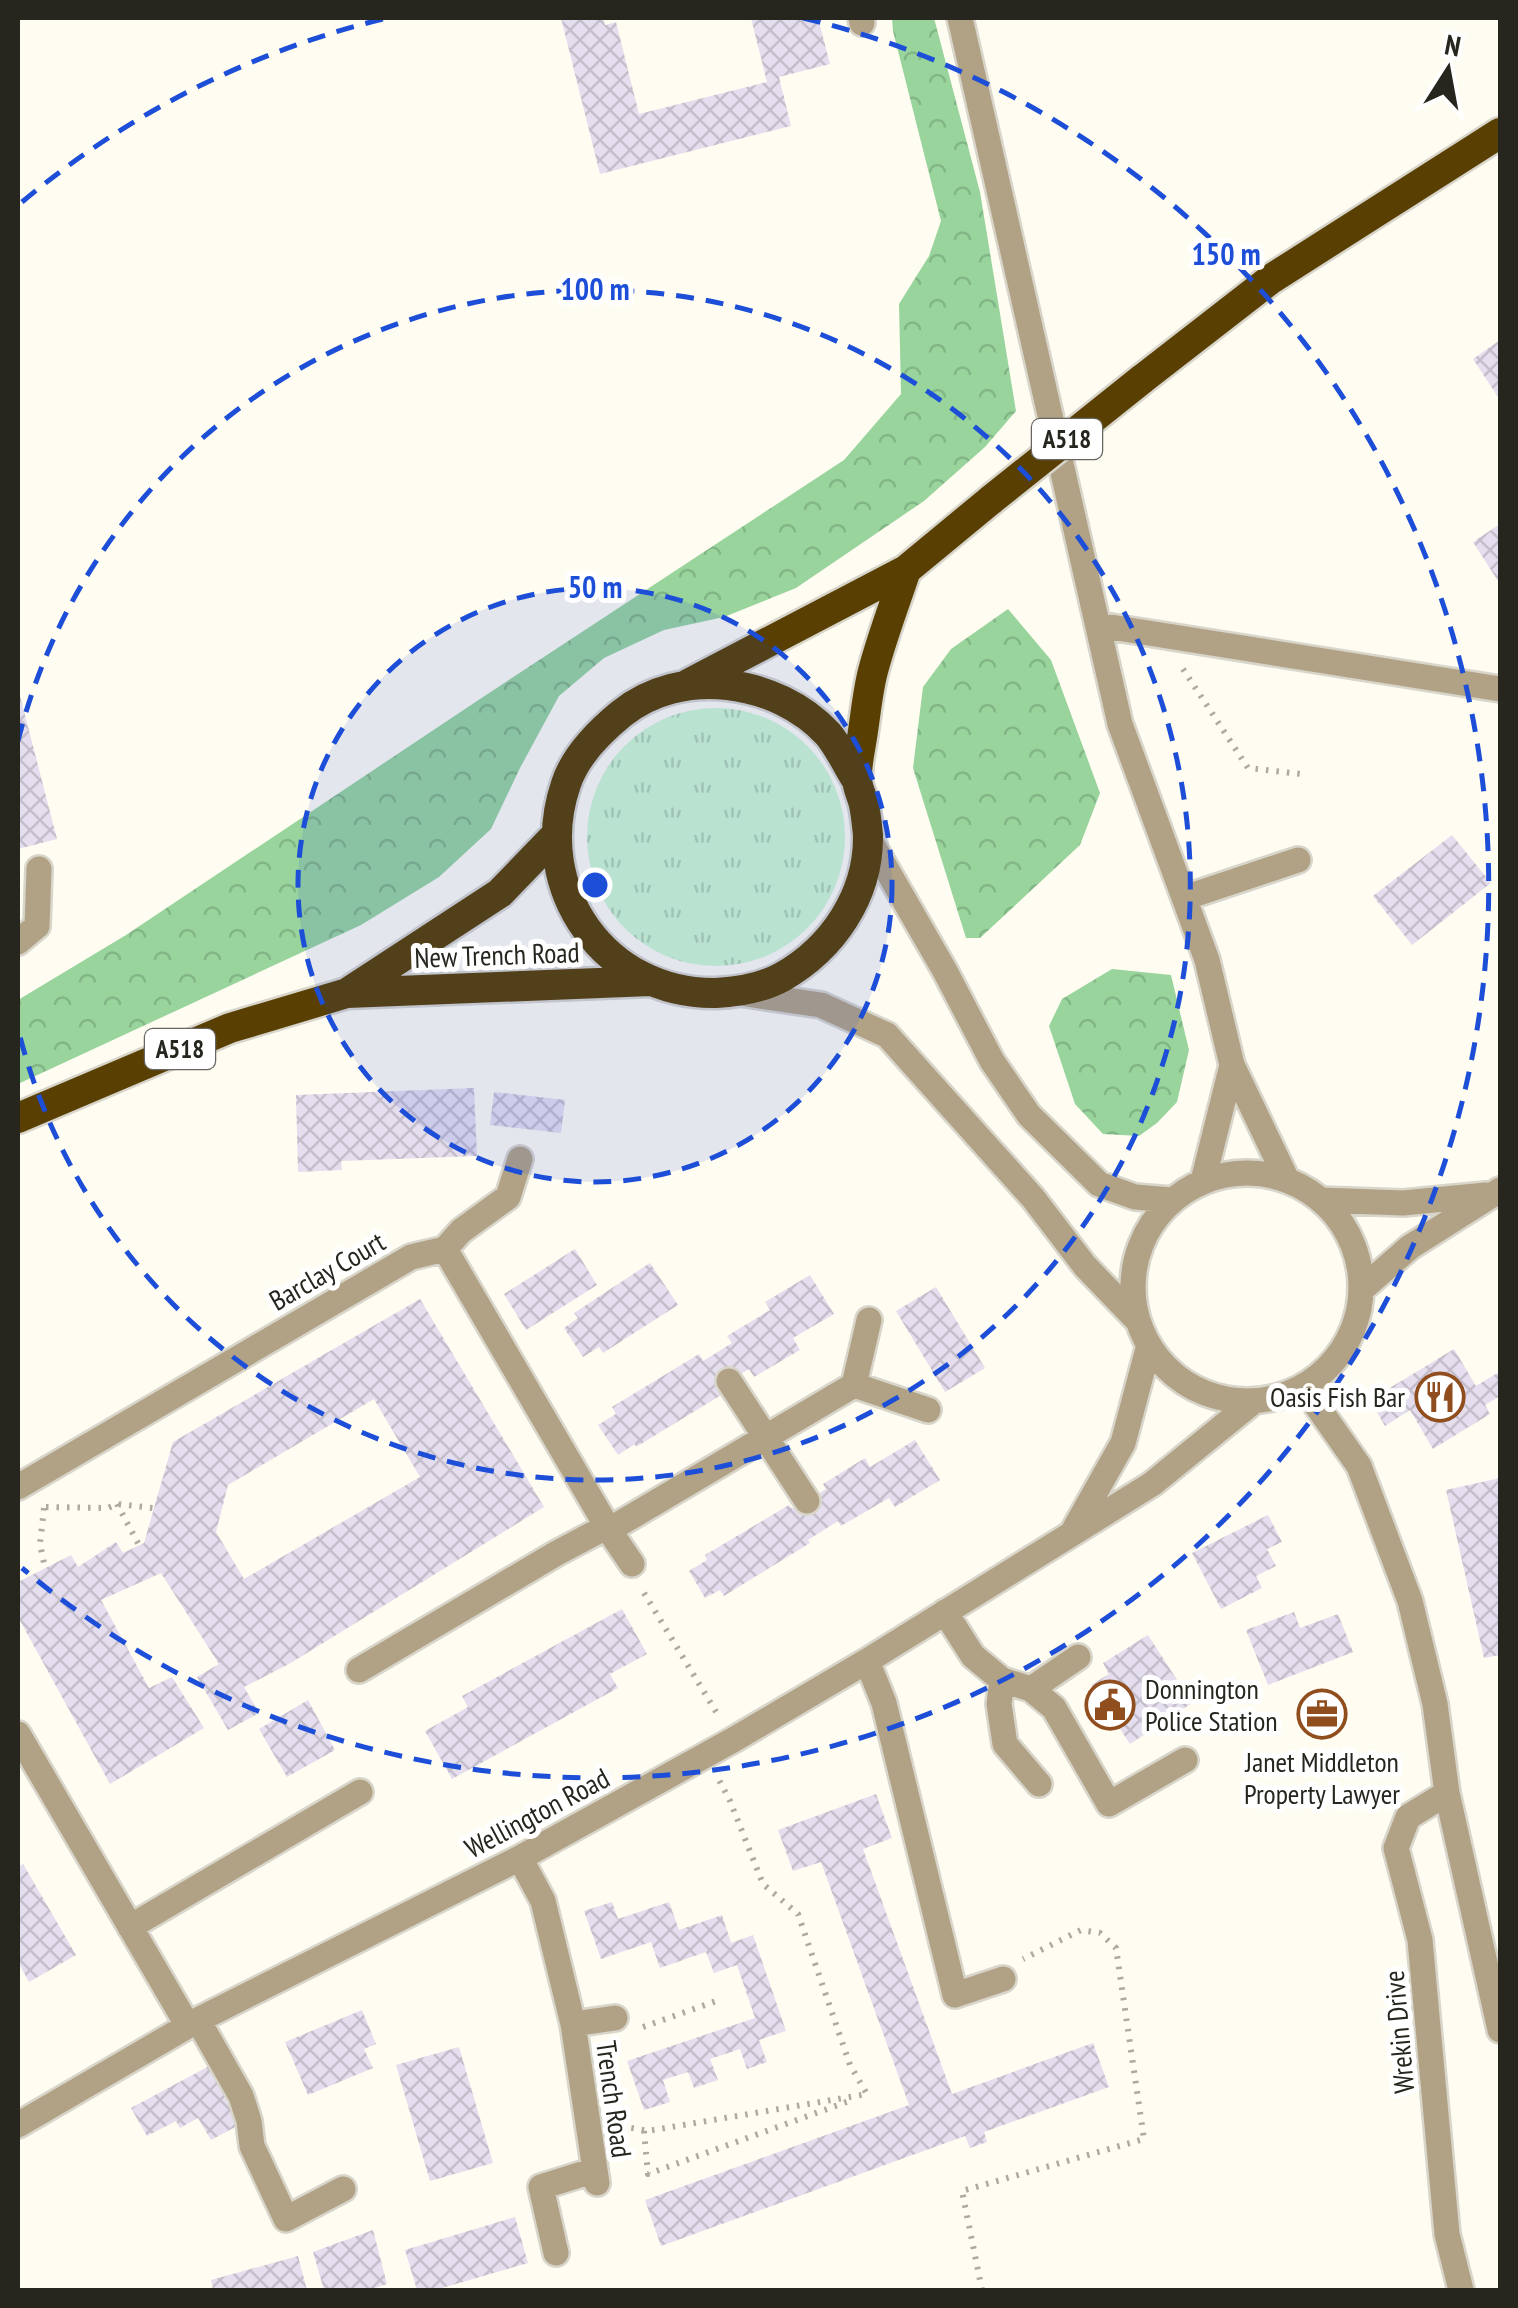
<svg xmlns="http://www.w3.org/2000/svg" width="1518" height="2308" viewBox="0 0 1518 2308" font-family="'PT Sans Narrow',sans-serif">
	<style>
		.grass { fill: url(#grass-tufts) }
		.forest { fill: url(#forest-crowns) }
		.building { fill: url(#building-cross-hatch); fill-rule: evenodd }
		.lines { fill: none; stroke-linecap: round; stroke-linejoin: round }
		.minor-casing { stroke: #d8d5cb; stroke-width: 30 }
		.highway-casing { stroke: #d8d5cb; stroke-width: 35 }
		.path { stroke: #adaaa1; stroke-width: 6; stroke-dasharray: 2.5 8; stroke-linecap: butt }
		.minor { stroke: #b2a285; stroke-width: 25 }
		.highway { stroke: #593f01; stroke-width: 30 }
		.highway-bridge-casing { stroke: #d8d5cb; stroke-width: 35; stroke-linecap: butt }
		.highway-bridge { stroke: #593f01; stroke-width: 30 }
		.ring { fill: none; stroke: #1d4ed8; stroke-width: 5; stroke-dasharray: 18 12 }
		.labels { text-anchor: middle; stroke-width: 10; stroke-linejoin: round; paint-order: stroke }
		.shield { fill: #fff; stroke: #676662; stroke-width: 2.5 }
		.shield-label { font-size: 25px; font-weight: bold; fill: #26251e }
		.street-label { font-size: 28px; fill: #26251e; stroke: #fff }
		.poi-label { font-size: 28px; fill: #26251e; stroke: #fff; text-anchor: end }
		.centre { fill: #1d4ed8; stroke: #fff; stroke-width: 5 }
		.ring-label { font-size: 30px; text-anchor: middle; font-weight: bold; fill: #1d4ed8; stroke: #fff; stroke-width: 10; stroke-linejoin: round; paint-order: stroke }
	</style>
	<defs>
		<pattern id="grass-tufts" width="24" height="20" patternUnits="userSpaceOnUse" patternTransform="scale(2.5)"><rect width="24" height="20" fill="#cff8d1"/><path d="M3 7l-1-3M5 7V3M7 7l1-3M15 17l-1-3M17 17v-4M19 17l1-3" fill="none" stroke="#b2d4b3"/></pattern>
		<pattern id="forest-crowns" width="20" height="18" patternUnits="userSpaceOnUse" patternTransform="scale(2.5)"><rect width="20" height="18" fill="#98d49c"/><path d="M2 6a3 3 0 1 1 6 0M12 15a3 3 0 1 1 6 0" fill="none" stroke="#83b686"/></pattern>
		<pattern id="building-cross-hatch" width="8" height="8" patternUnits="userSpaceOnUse" patternTransform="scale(2.5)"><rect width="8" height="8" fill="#e5deee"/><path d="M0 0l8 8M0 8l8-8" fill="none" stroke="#c4becc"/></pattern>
	</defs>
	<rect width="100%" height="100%" fill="#fffcf1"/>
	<path class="grass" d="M587 837a129 129 0 1 1 258 0a129 129 0 1 1-258 0Z"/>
	<path class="forest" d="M892,18H934L980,192L1016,411L985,447L924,501L796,588L724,617L664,630L604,658L559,696L520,768L491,829L439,877L361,925L18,1084V1000L126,935L483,697L844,460L901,394L899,304L929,256L941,221L893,31Z
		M1008,609L1051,660L1100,793L1080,845L980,938H966L913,768L923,687L951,649Z
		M1112,969L1171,975L1189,1050L1177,1102L1157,1123L1139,1136L1103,1134L1075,1104L1049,1026L1062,999Z"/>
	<path class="building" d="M561,18H603L605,25L616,22L639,114L767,82L751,18H818L830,64L779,77L791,126L600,174Z
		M1500,340V400L1473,359Z
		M1500,524V584L1473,542Z
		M18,688L57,839L18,849Z
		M1452,835L1491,883L1412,945L1373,896Z
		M474,1088L477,1156L341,1161L342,1170L298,1172L296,1095Z
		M494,1092L565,1100L561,1133L490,1125Z
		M575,1249L597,1285L526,1330L504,1294Z
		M650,1263L678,1305L603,1353L599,1347L583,1357L564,1328L578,1318L574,1313Z
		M810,1275L834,1314L793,1338L800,1350L754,1377L749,1369L719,1387L723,1394L636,1447L635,1444L618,1455L598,1425L616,1414L612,1407L699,1354L703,1361L732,1343L727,1336L770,1310L765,1302Z
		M936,1287L985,1368L945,1392L896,1311Z
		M420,1299L544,1507L289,1664L244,1687L259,1713L228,1730L197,1677L219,1664L161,1573L101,1600L149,1688L172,1677L204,1728L110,1784L18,1617V1582L71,1555L78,1567L116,1542L123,1553L144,1543L173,1442ZM374,1399L420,1477L244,1579L216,1532L228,1485Z
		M1454,1349L1476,1386L1499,1372L1500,1375V1396L1485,1405L1490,1414L1433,1449L1410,1410L1385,1426L1370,1400Z
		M915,1440L940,1480L895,1507L889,1498L841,1526L838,1521L808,1540L810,1543L724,1596L720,1590L705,1598L689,1571L707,1560L705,1555L789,1505L792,1509L807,1501L826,1489L823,1484L865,1458L870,1467Z
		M1500,1478V1655L1484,1658L1446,1490Z
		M1268,1515L1282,1542L1267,1549L1276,1566L1256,1576L1262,1588L1221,1609L1192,1553Z
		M622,1609L647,1654L610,1674L618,1688L452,1779L425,1731L468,1707L462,1696Z
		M1294,1612L1300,1628L1338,1614L1353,1652L1268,1685L1246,1630Z
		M1148,1635L1192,1703L1130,1744L1091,1685L1109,1674L1103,1663Z
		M308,1700L335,1750L287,1777L259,1729Z
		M876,1794L892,1838L863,1849L952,2094L1093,2043L1109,2087L984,2132L987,2142L970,2148L965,2136L661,2246L645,2200L909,2105L821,1862L793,1871L778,1830Z
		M23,1864L76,1955L29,1982L18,1962V1867Z
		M612,1902L618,1919L669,1902L679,1930L722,1915L731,1943L753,1935L786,2031L759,2040L767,2062L747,2069L740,2049L710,2059L718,2080L694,2088L688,2072L663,2080L670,2102L644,2110L627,2061L755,2018L737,1965L714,1973L706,1952L660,1968L651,1942L601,1959L584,1911Z
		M362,2010L376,2044L364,2049L373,2068L308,2095L285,2042Z
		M459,2047L493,2163L430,2181L396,2065Z
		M211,2065L228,2095L224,2097L239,2125L211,2140L198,2118L180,2128L176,2121L147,2136L131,2108Z
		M515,2217L528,2263L435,2290H417L405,2250Z
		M373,2230L387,2284L369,2290H324L313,2252Z
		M298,2256L307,2290H213L211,2280Z"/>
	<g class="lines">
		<g class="minor-casing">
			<path id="minor" d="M861,18L862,23
				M960,18L1120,724L1207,960L1232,1065L1287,1180
				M1098,625L1500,689
				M868,837L945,971L992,1061L1029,1115L1099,1184L1135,1197L1172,1200
				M1184,898L1298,860
				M18,942L37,926L39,869
				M740,993L821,1005L887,1035L1033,1198L1085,1266L1138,1321
				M1133 1287a114 114 0 1 1 228 0a114 114 0 1 1-228 0Z
				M1203,1181L1232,1065
				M1321,1200L1403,1203L1486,1195
				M445,1249L461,1231L508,1197L520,1159
				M1361,1290L1410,1247L1500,1190
				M869,1320L854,1385L928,1410
				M729,1381L807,1501
				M1303,1386L1359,1466L1410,1601L1435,1704L1447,1793L1500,2030
				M18,1487L411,1257L445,1249L609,1530L632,1564
				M1075,1528L1123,1443L1149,1345
				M609,1530L854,1385
				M945,1612L973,1656L1002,1680L1031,1689L1054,1708L1109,1804L1185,1760
				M867,1661L884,1703L955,1995L1003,1979
				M359,1670L557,1553L608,1526
				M1002,1680L999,1704L1005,1744L1039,1784
				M1031,1689L1078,1657
				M18,1734L188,2026
				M1447,1793L1408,1817L1396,1848L1420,1940L1447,2234L1461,2290
				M520,1858L543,1901L573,2024L597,2183
				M130,1927L360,1792
				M198,2020L241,2096L249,2121L252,2146L286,2219L343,2189
				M573,2024L615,2018
				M18,2125L198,2020L520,1858L733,1740L867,1661L1152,1484L1254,1401
				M556,2253L541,2187L595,2170"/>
		</g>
		<g class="highway-casing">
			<path id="highway" d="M1141,380L1271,279L1500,133
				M688,684L906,570L992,499
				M856,779C847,765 839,747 828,734C777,679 681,665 621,714C599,732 575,756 566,784C530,889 606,995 716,993C738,992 762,988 782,977C833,948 869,895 868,835C867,826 866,814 864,805C862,795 856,786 857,776C857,761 861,746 863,731C866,711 868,690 873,671C882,637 895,603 906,570
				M350,991L500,893L556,835
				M18,1118L230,1028L347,993L650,981"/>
		</g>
		<path class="path" d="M1183,669L1248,768L1301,774
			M117,1504L139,1545
			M46,1507L108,1508L117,1504L153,1508
			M44,1508L40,1544L45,1568
			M644,1593L718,1715
			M643,2027L722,1999
			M621,2126L648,2131L867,2094L850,2065L798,1914L763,1884L730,1801L719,1780
			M644,2131L648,2174L852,2100
			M982,2290L962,2191L1144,2139L1116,1948L1100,1933L1081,1930L1023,1959"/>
		<use href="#minor" class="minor"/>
		<use href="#highway" class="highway"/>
		<g class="highway-bridge-casing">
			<path id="highway-bridge" d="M992,499L1141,380"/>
		</g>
		<use href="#highway-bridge" class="highway-bridge"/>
	</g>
	<circle cx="595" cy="885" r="297" fill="#1d4ed8" fill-opacity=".12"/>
	<g class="ring">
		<circle cx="595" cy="885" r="297"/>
		<path d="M18 741A595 595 0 1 1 18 1029"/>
		<path d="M22 202A892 892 0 0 1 387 18M803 18A892 892 0 1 1 22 1568"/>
	</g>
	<defs>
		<g id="restaurant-ring" transform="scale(2.5)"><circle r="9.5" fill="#fff" stroke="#904d1e" stroke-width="1.5"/><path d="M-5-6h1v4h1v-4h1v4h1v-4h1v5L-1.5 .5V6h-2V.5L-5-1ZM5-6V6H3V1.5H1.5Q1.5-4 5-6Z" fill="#904d1e"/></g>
		<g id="civic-ring" transform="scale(2.5)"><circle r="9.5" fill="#fff" stroke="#904d1e" stroke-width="1.5"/><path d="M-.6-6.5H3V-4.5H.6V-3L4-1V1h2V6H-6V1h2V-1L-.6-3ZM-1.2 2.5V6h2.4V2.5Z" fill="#904d1e"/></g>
		<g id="office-ring" transform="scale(2.5)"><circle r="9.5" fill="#fff" stroke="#904d1e" stroke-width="1.5"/><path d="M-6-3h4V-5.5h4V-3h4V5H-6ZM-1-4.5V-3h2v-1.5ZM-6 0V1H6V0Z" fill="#904d1e"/></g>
	</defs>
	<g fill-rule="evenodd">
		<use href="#restaurant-ring" x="1440" y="1397"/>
		<use href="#civic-ring" x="1110" y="1705"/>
		<use href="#office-ring" x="1322" y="1714"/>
	</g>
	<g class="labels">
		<g class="shield">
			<rect x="1032" y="419" width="70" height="40" rx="8"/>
			<rect x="145" y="1029" width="70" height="40" rx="8"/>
		</g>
		<g class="shield-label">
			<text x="1067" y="448">A518</text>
			<text x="180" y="1058">A518</text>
		</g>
		<g class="street-label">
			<text transform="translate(497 955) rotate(-2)" y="10">New Trench Road</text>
			<text transform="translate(327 1271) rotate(-30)" y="10">Barclay Court</text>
			<text transform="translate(537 1813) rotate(-28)" y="10">Wellington Road</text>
			<text transform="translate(1399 2032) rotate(-95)" y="10">Wrekin Drive</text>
			<text transform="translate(614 2099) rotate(82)" y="10">Trench Road</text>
		</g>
		<g class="poi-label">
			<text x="1405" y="1407">Oasis Fish Bar</text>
			<text x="1145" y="1699" text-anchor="start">Donnington<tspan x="1145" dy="32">Police Station</tspan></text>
			<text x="1322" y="1772" text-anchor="middle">Janet Middleton<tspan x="1322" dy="32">Property Lawyer</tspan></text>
		</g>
	</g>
	<circle cx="595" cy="885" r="15" class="centre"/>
	<g class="ring-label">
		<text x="1226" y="265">150 m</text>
		<text x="595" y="300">100 m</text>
		<text x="595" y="598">50 m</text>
	</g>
	<rect width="1518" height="2308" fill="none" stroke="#26251e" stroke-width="40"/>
	<g transform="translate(1448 70) rotate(11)" stroke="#ffffff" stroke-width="8" paint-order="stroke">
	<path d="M0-8L18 38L0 25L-18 38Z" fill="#26251e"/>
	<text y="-15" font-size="28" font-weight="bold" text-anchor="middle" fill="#26251e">N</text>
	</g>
</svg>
